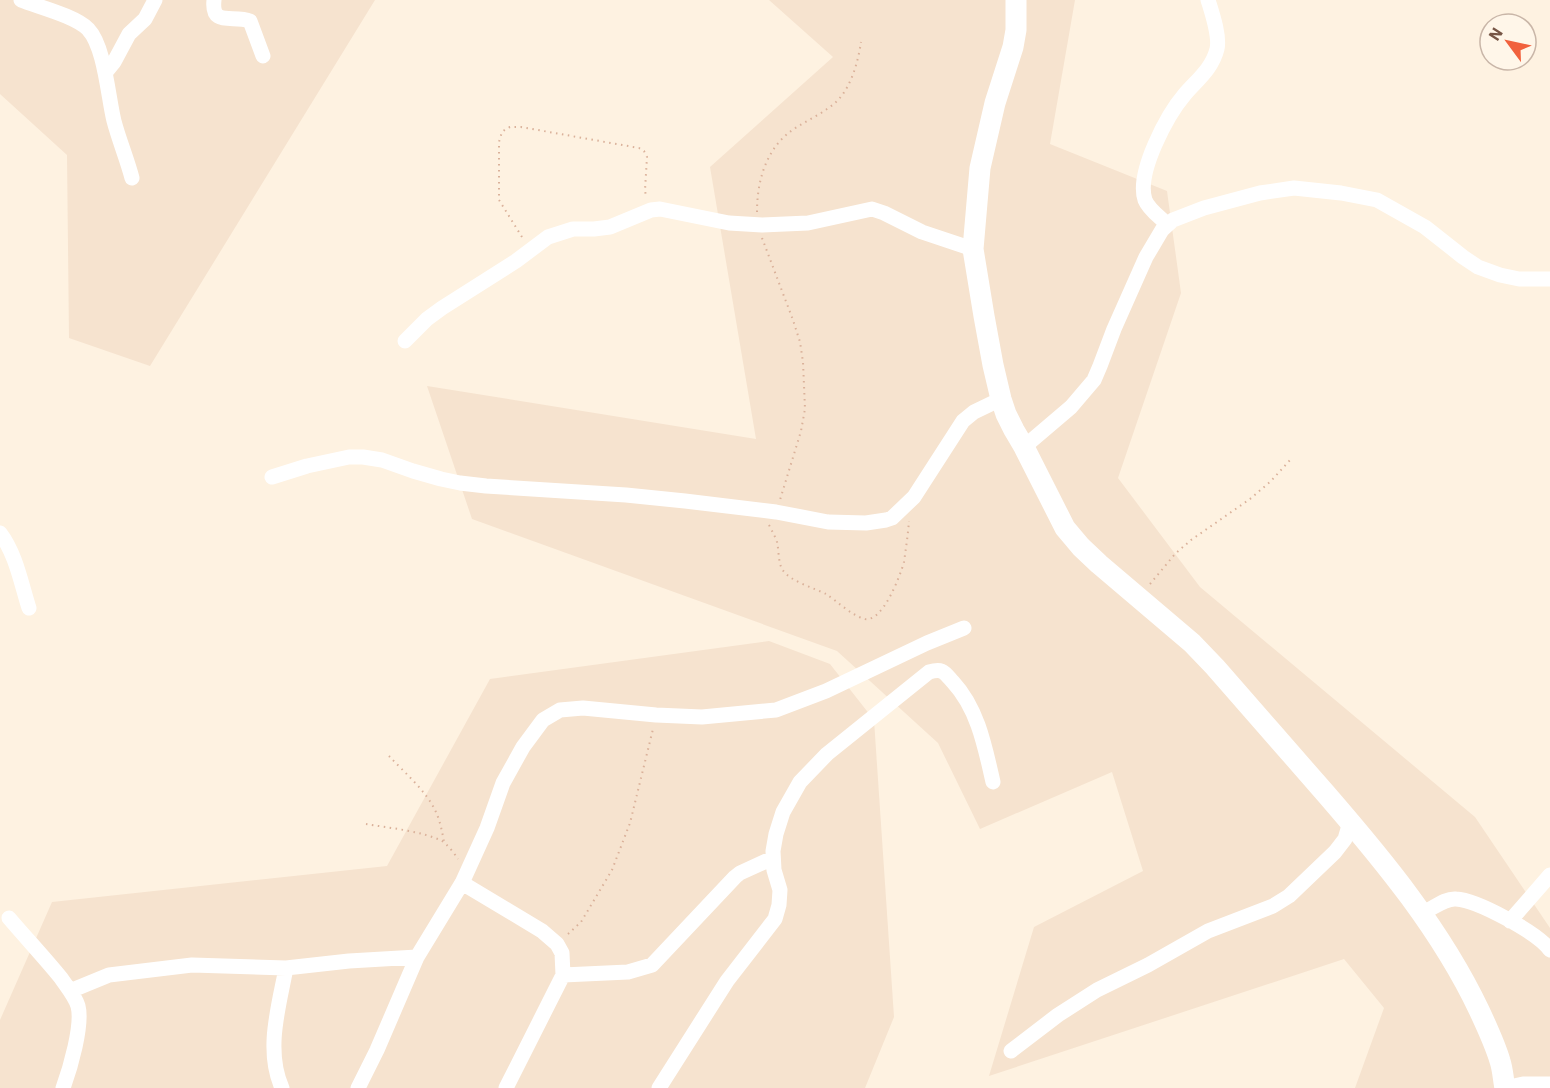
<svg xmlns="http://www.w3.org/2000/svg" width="1550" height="1088" viewBox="0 0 1550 1088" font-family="'IBM Plex Sans',sans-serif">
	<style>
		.residential { fill: #f6e3cf }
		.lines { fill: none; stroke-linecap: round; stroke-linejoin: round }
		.path { stroke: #dab19a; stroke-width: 2; stroke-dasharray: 1.5 4.5; stroke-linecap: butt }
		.street { stroke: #fff; stroke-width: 15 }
		.secondary { stroke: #fff; stroke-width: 21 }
	</style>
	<rect width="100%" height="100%" fill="#fef2e1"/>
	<path class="residential" d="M0,0H375L150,366L69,338L67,155L0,94Z
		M769,0H1075L1050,144L1167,191L1181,293L1118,478L1200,587L1475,817L1550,928V1088H1355L1384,1008L1344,959L989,1076L1034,927L1143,871L1112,772L980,829L938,743L837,651L472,519L427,386L756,439L710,167L833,57Z
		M769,641L830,664L874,720L894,1017L865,1088H0V1020L52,902L387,866L490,679Z"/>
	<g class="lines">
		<path class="path" d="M757,212C757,179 767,145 797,127C810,119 825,112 836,102C851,88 858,62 861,42
			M522,237L499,200V142L502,132L506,129L510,127H521L639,148L644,151L647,157L645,190L646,197
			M762,238L793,320L800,342L803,362L805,409L801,431L780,500
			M769,525C772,531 775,536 777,542C779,550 778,561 782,569C789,581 814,588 826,594C837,601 852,616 865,619C883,622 900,576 904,562C906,548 908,534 909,521
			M1150,584L1175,554L1191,540L1250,499L1271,481L1291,459
			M389,756C404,772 426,791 435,810C440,820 442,831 444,842
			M366,824C389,828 422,831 442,841C448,845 454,853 458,859
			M568,934L581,922L612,870L630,823L653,729"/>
		<path class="street" d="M21,0C39,7 75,16 88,29C105,47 108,97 114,121C119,140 127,159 132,178
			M214,0C211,28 234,14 250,21L263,56
			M105,73L114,62L129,34L145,19L155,0
			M1167,224C1160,217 1149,210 1145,200C1136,173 1167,115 1185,94C1197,80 1212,69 1217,49C1220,36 1212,13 1208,0
			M405,341L427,319L442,308L516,261L548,237L573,229H594L610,227L651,210L660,209L729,223L762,225L808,223L872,209L884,213L922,232L973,249
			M1024,447L1071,407L1094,380L1100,366L1114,329L1146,257L1162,230L1173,220L1204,208L1260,193L1294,188L1341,193L1377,200L1425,227L1463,257L1478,267L1500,275L1519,279H1550
			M272,477L307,466L349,457H363L382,460L413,471L441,479L460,483L486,486L626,495L685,501L776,512L828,522L866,523L886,520L892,518L914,497L963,421L974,412L1001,399
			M0,533C16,554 21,583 29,608
			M462,883L542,931L557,944L562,953L563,975L506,1088
			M1422,913C1433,909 1444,898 1456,899C1477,900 1538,933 1550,950
			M9,918C26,938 44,957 61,978C67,987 75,996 78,1006C83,1025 70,1069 63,1088
			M1510,921L1550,875
			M563,975L628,972L652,965L735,877L740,873L773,858
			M70,991L109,975L192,965L286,968L349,961L417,957
			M1011,1051L1058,1015L1097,990L1148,965L1208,931L1273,906L1289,896L1335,852L1345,839L1350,822
			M282,1088C265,1050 279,1006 286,968
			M358,1088L377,1050L417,957L462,883L487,828L503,783L523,747L543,720L560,710L583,708L656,715L702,717L776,710L826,691L927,643L964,628
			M659,1088L727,981L775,919L779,905L780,890L774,870L773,851L776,834L783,812L800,782L827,754L929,672C943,668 944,672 953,682C978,709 985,747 993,782
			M1505,1088L1523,1084H1550"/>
		<path class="secondary" d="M1016,0V30L1013,47L995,103L980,168L973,249L984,316L993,365L1001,399L1006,414L1014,430L1024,447L1065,528L1081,547L1099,564L1192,643L1215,667C1252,709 1289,752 1326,794C1384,861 1441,930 1479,1010C1487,1027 1495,1044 1500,1061C1503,1070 1503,1079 1505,1088"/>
	</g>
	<g transform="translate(1508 42) rotate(303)"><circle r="28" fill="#fff6e9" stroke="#c9b6a8" stroke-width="1.5"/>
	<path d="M0-4.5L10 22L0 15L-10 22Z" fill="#f1613d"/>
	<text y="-9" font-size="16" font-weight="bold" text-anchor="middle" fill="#775646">N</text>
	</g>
</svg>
